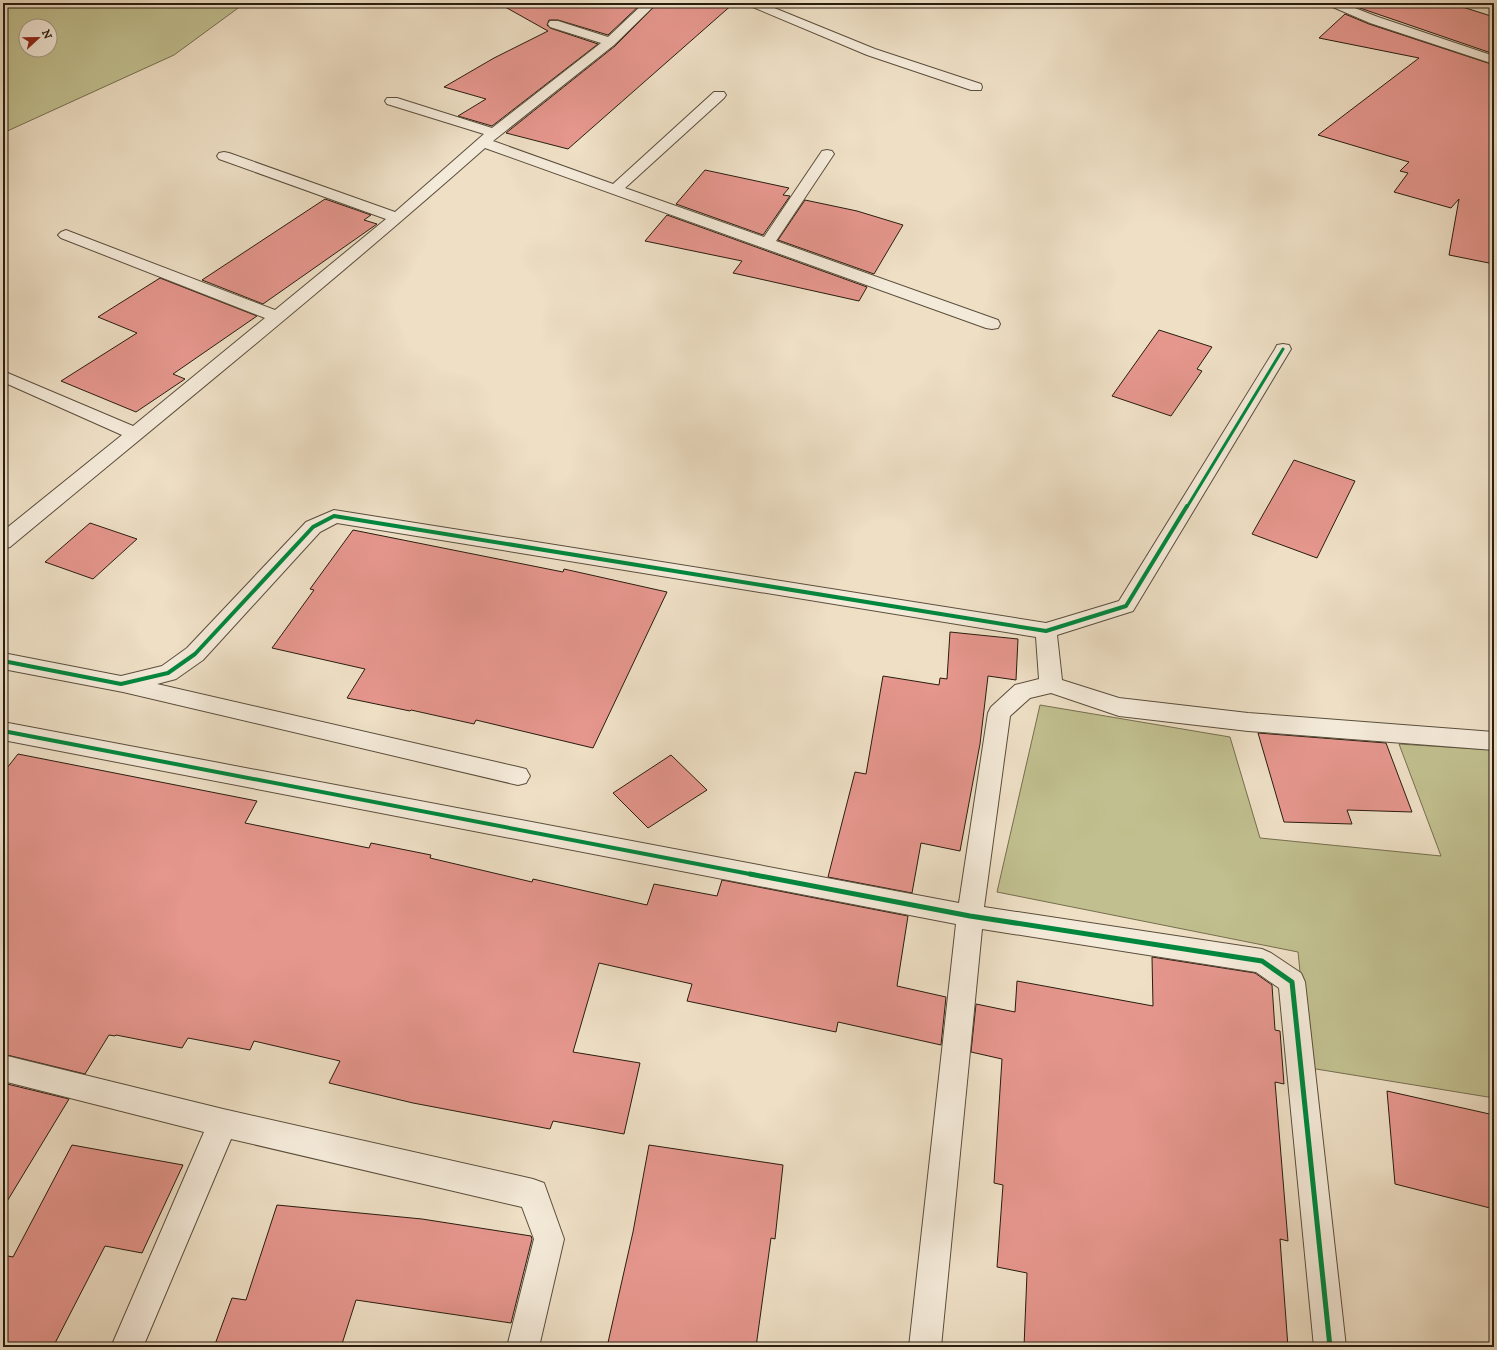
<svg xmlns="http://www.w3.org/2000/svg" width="1497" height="1350" viewBox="0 0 1497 1350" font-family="'IM FELL DW Pica',serif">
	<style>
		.green { fill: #c1bf8f; stroke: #756e4f; fill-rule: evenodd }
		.building { fill: #e5968d; stroke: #291d0f }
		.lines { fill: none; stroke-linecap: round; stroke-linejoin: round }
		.minor-casing { stroke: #5a4e3c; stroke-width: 2 }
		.minor { fill: #f4ead9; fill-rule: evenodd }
		.cycleway-far2-casing { stroke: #f4ead9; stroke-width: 5 }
		.cycleway-far1-casing { stroke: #f4ead9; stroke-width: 6 }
		.cycleway-casing { stroke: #f4ead9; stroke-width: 8 }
		.cycleway-far2 { stroke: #00873e; stroke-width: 3 }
		.cycleway-far1 { stroke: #00873e; stroke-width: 4 }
		.cycleway { stroke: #00873e; stroke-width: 5 }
	</style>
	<rect width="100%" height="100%" fill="#eedfc5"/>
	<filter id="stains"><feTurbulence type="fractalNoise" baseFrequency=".005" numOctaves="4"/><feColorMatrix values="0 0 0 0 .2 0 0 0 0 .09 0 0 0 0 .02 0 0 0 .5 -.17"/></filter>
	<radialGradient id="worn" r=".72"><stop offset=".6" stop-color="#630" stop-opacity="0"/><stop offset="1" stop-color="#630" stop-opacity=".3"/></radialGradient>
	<path class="green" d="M3,3H245L174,55L3,133ZM26,26H50V50H26Z
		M1040,705L1230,737L1260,838L1441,856L1399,744L1494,750V1098L1310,1068L1298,952L997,892Z"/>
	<path class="building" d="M498,3H642L608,35L558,20H549L547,25L550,28L598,44L492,126L458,116L486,99L444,87L494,58L548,31Z
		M658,3H734L568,149L506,133L615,46Z
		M1357,3H1450L1494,17V54L1354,6Z
		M1345,14L1369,24L1494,65V264L1449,255L1459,199L1451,208L1394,192L1408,173L1400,171L1409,162L1318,135L1419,58L1319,38Z
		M705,170L789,188L783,195L790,196L763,235L676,204Z
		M325,199L371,215L364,220L377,224L263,304L202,280Z
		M805,200L857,211L903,225L874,274L778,240Z
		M667,215L867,287L859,301L733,273L742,261L645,241Z
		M160,278L257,316L173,374L185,379L136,412L61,381L137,333L98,317Z
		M1159,330L1212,347L1197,369L1202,371L1171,416L1112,396Z
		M1294,460L1355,481L1317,558L1252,534Z
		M90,523L137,539L93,579L45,562Z
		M353,530L563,572L564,569L667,592L593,748L476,720L474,724L411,710L410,711L347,698L365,669L272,648L314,590L310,589Z
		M950,632L1018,639L1016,680L988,676L980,744L960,851L921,843L912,893L828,877L855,772L866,774L883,676L939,685L940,678L947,679Z
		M1258,733L1386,743L1412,812L1347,810L1352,824L1284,822Z
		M18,754L257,801L245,823L369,848L371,843L431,855L430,858L532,882L533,879L647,905L654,884L717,896L722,880L908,916L897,986L946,997L941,1045L838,1022L836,1032L687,1001L692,984L599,963L573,1052L640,1063L624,1134L553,1121L550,1129L413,1103L329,1083L340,1061L254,1041L250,1050L188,1038L182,1048L116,1035L115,1036L109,1035L85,1074L3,1054V773Z
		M671,755L707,790L648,828L613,793Z
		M1152,957L1255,973L1272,985L1275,1030L1280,1031L1284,1084L1275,1082L1288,1241L1280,1239L1288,1347H1024L1027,1273L997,1267L1003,1185L994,1183L1002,1059L971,1052L976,1004L1015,1012L1017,981L1153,1006Z
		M3,1083L69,1099L3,1208Z
		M1387,1091L1494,1115V1209L1395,1184Z
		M72,1145L183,1165L142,1253L105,1246L53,1347H3V1255L13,1257Z
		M649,1145L783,1165L775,1239L771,1238L756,1347H607L633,1232Z
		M277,1205L422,1219L531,1236L532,1239L511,1323L356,1300L341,1347H214L232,1298L246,1300Z"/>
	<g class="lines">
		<g class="minor-casing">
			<path id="minor" d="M644,3H657L614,45L493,141L613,184L714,92H724L726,95L724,98L625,188L764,237L822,151L827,150L832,151L834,154L776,241L998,320L1000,324L998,328L992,329L986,328L485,148C330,285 169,415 10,547L3,549V531L122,435L3,382V371L133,426L265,318L61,238L58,235L61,232L66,230L71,232L275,310L386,219L219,159L217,156L219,153L224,152L229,153L395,212L484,134L387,104L385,101L387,98H397L492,128L601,43L550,27L548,24L550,21H558L608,37Z
				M746,3H762L875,49L981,84L982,87L981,90H971L867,55L748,5Z
				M1326,3H1342L1378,17L1494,56V64L1370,23L1328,5Z
				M1283,344L1289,345L1291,349L1133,611L1057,635L1062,680L1119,698L1248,713L1494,732V750L1248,731L1119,716L1051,693L1030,698L1010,716L984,907L1262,949L1271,953L1301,973L1305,982L1346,1347H1314L1279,988L1256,972L982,929L941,1347H909L956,924L3,740V722L959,903L988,713L991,707L1015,685L1039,679L1036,637L337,523L320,532L203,660L176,679L157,684L518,767L526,769L530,776L526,783L518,785L123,692L3,669V653L121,676L162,666L187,648L306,522L334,510L1046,623L1119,601L1275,349L1277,345Z
				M3,1055L223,1109L533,1179L544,1183L564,1239L539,1347H507L534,1239L522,1207L231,1139L143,1347H111L204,1132L3,1081Z"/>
		</g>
		<use href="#minor" class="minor"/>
		<g class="cycleway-far2-casing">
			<path id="cycleway-far2" d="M1187,507L1283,349"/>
		</g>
		<g class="cycleway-far1-casing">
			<path id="cycleway-far1" d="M3,661L121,684L168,673L195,654L313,527L334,516L1046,631L1126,606L1187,506
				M3,731L755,875"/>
		</g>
		<g class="cycleway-casing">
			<path id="cycleway" d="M750,874L970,916L1262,961L1292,982L1330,1347"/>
		</g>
		<use href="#cycleway-far2" class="cycleway-far2"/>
		<use href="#cycleway-far1" class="cycleway-far1"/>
		<use href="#cycleway" class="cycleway"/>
	</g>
	<rect width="1497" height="1350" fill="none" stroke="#eedfc5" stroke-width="16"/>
	<rect x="4" y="4" width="1489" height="1342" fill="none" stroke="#291d0f" stroke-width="2"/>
	<rect x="8" y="8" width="1481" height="1334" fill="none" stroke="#291d0f"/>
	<g transform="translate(38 38) rotate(68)"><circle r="19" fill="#f4ead9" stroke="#a39888"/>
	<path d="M0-3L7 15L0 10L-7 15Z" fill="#8f2418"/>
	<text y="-6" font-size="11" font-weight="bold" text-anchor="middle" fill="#291d0f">N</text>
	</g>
	<rect width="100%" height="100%" filter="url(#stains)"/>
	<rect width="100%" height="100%" fill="url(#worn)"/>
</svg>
